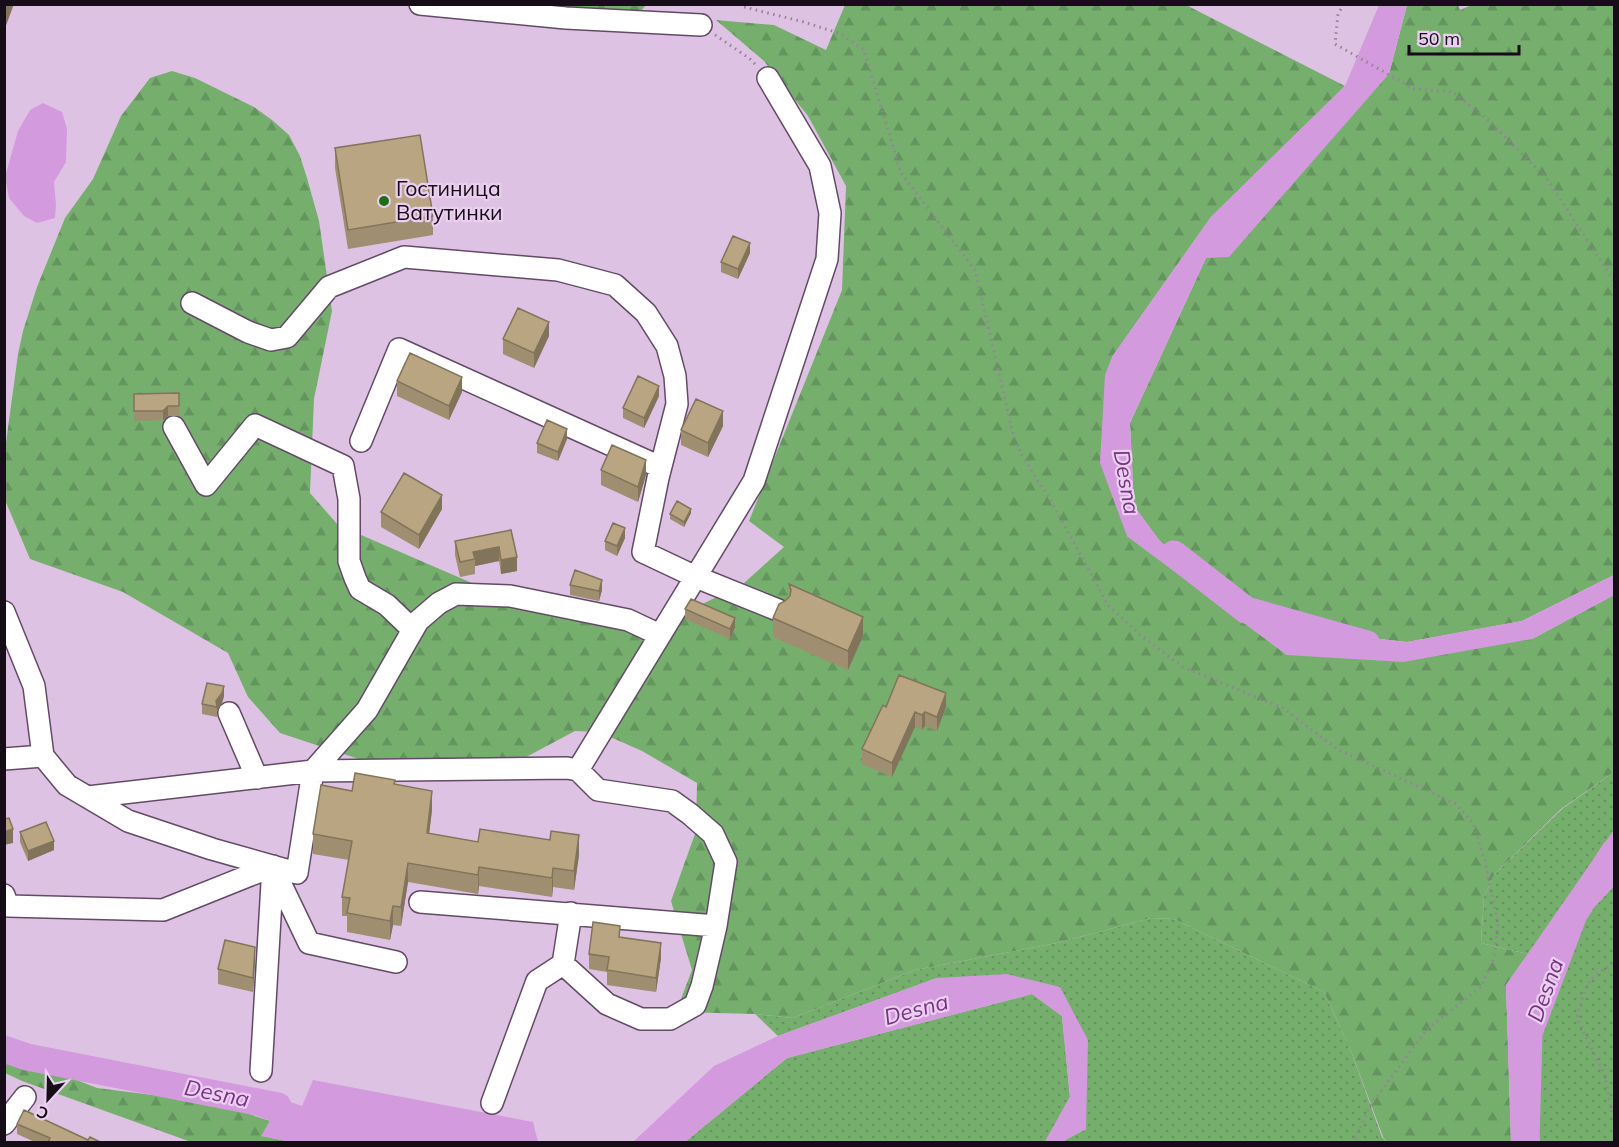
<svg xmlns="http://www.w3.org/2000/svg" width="1619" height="1147" viewBox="0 0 1619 1147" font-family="Mulish,sans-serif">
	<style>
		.grass { fill: url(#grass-dots) }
		.forest { fill: url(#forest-firs) }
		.water { fill: #d49ade }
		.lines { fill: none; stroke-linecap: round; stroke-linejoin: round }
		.river { stroke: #d49ade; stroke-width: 27 }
		.minor-casing { stroke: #634b67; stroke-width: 24 }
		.path { stroke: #96819a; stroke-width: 3; stroke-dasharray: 1.5 4.5; stroke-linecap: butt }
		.minor { stroke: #fff; stroke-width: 21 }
		.wall { fill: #9f8e6f }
		.shaded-wall { fill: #82745a }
		.building { fill: #b9a581; stroke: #82745a; stroke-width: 1.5 }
		.poi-dot { fill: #206e13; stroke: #ebcff0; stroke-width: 2 }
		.labels { text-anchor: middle; stroke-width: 4.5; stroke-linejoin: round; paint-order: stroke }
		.poi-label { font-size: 21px; fill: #160d18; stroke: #ebcff0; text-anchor: start }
		.water-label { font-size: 22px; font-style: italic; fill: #763283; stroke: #ebcff0 }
	</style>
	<defs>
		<pattern id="grass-dots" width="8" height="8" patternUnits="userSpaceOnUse" patternTransform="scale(1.5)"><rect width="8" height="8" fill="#76af6d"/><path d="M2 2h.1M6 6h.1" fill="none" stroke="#65955e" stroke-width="1.8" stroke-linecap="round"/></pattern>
		<pattern id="forest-firs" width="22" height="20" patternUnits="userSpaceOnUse" patternTransform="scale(1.5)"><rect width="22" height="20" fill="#76af6d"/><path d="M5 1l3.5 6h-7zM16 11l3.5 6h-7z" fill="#65955e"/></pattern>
	</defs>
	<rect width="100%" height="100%" fill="#dec2e3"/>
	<path class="grass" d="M1614,772V830L1528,954L1481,943L1484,897L1494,875L1562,809Z
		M1614,886V1142H1540L1520,1039L1533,994L1566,937Z
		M1151,918L1174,919L1324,992L1351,1051L1382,1137L1387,1142H1065V1140L1086,1129L1060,987L937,978L778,1036L755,1014L793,1018L915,970L1057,943Z
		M1032,994L1062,1016L1070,1097L1045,1142H685L787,1058Z"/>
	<path class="forest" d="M1474,4L1614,5V575L1522,621L1407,642L1297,630L1236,605L1159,540L1134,506L1130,423L1206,258L1389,74L1407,5H1458L1460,10Z
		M536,5H646L632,21Z
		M845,5H1186L1345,86L1211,217L1112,357L1127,536L1287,655L1532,639L1614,595V772L1561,809L1494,875L1484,897L1481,943L1528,954L1506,985L1511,1142H1387L1383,1137L1351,1051L1324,992L1174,919L1151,918L1057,943L915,970L793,1018L755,1014L676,1012L692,970L671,901L696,831L697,783L642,751L599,732L575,731L513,764L395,771L280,733L248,697L228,653L123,592L30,559L5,500V450L18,354L23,331L37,287L65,218L93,179L121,116L150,78L172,71L195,78L254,107L272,120L289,135L300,156L307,178L319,221L332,311L314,399L310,493L338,525L539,612L632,628L678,616L743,584L784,547L749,521L842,290L846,186L808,116L764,61L716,20L774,25L826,50Z
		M4,1058L49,1069L97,1088L216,1103L270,1121L262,1136L292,1142H191L22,1081L5,1073Z"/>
	<path class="water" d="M1379,5H1407L1389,74L1229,257L1206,258L1130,423L1134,506L1159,540L1236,605L1297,630L1407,642L1522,621L1614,575V595L1532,639L1403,662L1287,655L1127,536L1100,463L1105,375L1112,357L1211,217L1345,86Z
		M43,103L62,112L67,129L66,162L54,182L56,205L55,218L37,223L24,216L9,198L5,177L18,131L30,110Z
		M1614,830V886L1566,937L1533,994L1520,1039L1540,1142H1511L1506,985Z
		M1007,974L1060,987L1088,1040L1086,1129L1065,1140V1142H1045L1070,1097L1062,1016L1032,994L787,1058L685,1142H633L714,1066L778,1036L937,978Z
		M313,1080L533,1122L538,1142H292L261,1136L270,1121L245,1111L241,1085L302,1106Z"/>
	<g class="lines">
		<path class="river" d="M1174,554L1246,610L1367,644
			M4,1049L27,1057L278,1106
			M1526,1142L1529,1033L1574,914L1614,852"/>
		<g class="minor-casing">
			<path id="minor" d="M420,4L566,18L701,25
				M192,303L248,332L271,340L287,337L329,287L404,257L558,270L615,285L646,313L667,346L675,376L677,404L658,478L643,552L696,577L778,610
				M174,427L206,485L255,425L343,466L349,499V561L355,578L360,589L387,605L413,630
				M361,441L399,349L660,467
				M4,612L34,686L43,756
				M229,713L257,778
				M4,759L43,756L67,785L128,821L212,849L297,873L313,771L567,768L578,770L754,481L827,259L830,213L820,166L768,78
				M88,797L313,771L367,710L418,621L439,603L456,594L510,596L628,620L660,635
				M274,870L309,943L396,962
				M4,895L8,906L163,910L273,866
				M420,902L716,926L726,862L713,834L690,814L672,801L598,790L578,770
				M563,964L607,1004L641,1019H670L695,1005L702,986L716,926
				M261,1071L273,866
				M492,1103L537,981L563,964L571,913
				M4,1124L25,1097"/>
		</g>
		<path class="path" d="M1344,4L1338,14L1335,44L1414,89L1453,92L1488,120L1547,179L1614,281
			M744,7L804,22L841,34L864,50L901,173L975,270L1013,434L1021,454L1051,501L1108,605L1140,635L1183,667L1283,708L1337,749L1456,804L1473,823L1485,861L1498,924L1494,958L1481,987L1427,1029L1370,1106L1354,1142
			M715,35L749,58L758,67
			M1614,965C1584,976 1585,990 1577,1018L1605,1076L1612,1114L1614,1116"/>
		<use href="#minor" class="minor"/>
	</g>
	<path class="wall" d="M335,148L433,216V235L348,249L335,168Z
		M750,253L738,279L721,272V262Z
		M549,336L534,368L503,354V339Z
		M397,381L462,392L449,420L397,396Z
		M179,393V416H168L163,420L134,421V394Z
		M659,396L644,428L623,418V408Z
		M723,426L708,457L681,445V430Z
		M567,439L558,461L537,453V443Z
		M601,470L646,475L638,502L601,485Z
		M442,509L419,549L381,527V512Z
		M691,513L684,527L670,519V514Z
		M511,530L517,571L501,574L499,561L475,566V574L460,577L455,555V541Z
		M625,538L617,556L605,550V541Z
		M789,584L863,636L848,670L773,637V618L789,597Z
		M570,585L602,590L599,601L570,595Z
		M685,609L735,627L730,639L685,619Z
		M224,696L222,703L217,710V717L202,714V704Z
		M886,707H946L937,731L925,726L922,730L915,727L892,777L862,764V749Z
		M395,785L432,810L429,833L478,842L579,855L574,890L553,887L552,897L479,886L478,894L408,882L401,926L393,925L390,940L347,932V916H342V897L349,860L313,854V834L352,791Z
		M20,832L54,850L28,861L20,842Z
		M620,937L661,958L656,992L607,985V972L589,969V954Z
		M255,961L253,992L218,984V969Z
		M17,1124L88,1140L102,1143H37L17,1134Z"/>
	<path class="shaded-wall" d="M7,4H14L4,31V12Z
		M750,243V253L738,279V269Z
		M549,322V336L534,368V353Z
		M462,377V392L449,420V406Z
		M659,386V396L644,428V418Z
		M168,406V416L163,420V411Z
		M723,411V426L708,457V443Z
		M567,429V439L558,461V452Z
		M646,460V475L638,502V487Z
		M442,495V509L419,549V535Z
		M691,509V513L684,527V522Z
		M625,528V538L617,556V546Z
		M499,547V561L475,566V559L473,552Z
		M517,557V571L501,574V560Z
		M602,580V590L599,601V591Z
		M863,617V636L848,670V651Z
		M735,618V627L730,639V629Z
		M224,686V696L222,703L217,710L216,701Z
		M946,693V707L937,731V717Z
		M915,712V727L892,777V763Z
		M925,712V726L922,730V715Z
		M432,791V810L427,852V833Z
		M13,829V843L4,845V832Z
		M579,835V855L574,890V871Z
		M54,841V850L28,861V851Z
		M408,863V882L401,926V907Z
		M479,867V886L478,894V875Z
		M553,868V887L552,897V878Z
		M393,906V925L390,940V921Z
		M661,943V958L656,992V978Z
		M255,947V961L253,992V978Z"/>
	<path class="building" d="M420,135L433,216L348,230L335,148Z
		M733,236L750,243L738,269L721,262Z
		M518,308L549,322L534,353L503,339Z
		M410,353L462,377L449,406L397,381Z
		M638,376L659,386L644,418L623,408Z
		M179,393V406H168L163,411H134V394Z
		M696,399L723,411L708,443L681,430Z
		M547,420L567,429L558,452L537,443Z
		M612,445L646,460L638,487L601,470Z
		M404,473L442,495L419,535L381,512Z
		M677,501L691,509L684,522L670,514Z
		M613,523L625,528L617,546L605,541Z
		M511,530L517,557L501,560L499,547L473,552L475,559L460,562L455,541Z
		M575,570L602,580L599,591L570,585Z
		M789,584L863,617L848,651L773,618L779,604L785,601L790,596L791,590Z
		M691,599L735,618L730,629L685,609Z
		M899,675L946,693L937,717L925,712L922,715L915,712L892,763L862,749L883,705L886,707Z
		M207,683L224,686L222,693L216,701L217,707L202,704Z
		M355,773L395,780L394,784L432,791L427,833L478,842L480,829L550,840L551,831L579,835L574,871L553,868L552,878L479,867L478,875L408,863L401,907L393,906L390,921L347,913L350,898L342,897L352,841L313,834L321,785L352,791Z
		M9,818L13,829L4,832V819Z
		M46,822L54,841L28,851L20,832Z
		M593,922L620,926L619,937L661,943L656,978L607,970L609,957L589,954Z
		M225,940L255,947L253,978L218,969Z
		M24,1110L88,1140L90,1137L102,1143H48L50,1138L17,1124Z"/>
	<circle class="poi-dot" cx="384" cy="201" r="6"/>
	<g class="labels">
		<g class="poi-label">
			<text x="396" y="196">Гостиница<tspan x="396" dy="24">Ватутинки</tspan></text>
		</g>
		<g class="water-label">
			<text transform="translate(1127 482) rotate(80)" y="8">Desna</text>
			<text transform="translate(1545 990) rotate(-70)" y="8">Desna</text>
			<text transform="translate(916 1009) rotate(-15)" y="8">Desna</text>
			<text transform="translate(217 1093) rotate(11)" y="8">Desna</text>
		</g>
	</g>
	<rect width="1619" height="1147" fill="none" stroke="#160d18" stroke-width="12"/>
	<g transform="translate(48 1099) rotate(202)" stroke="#ebcff0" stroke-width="4.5" paint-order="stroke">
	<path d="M0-4.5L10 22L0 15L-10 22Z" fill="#160d18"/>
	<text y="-9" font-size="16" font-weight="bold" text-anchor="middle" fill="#160d18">С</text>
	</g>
	<path d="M1409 45v9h110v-9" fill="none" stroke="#160d18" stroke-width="3"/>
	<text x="1418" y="45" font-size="18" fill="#160d18" stroke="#ebcff0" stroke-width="4.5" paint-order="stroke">50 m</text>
</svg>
